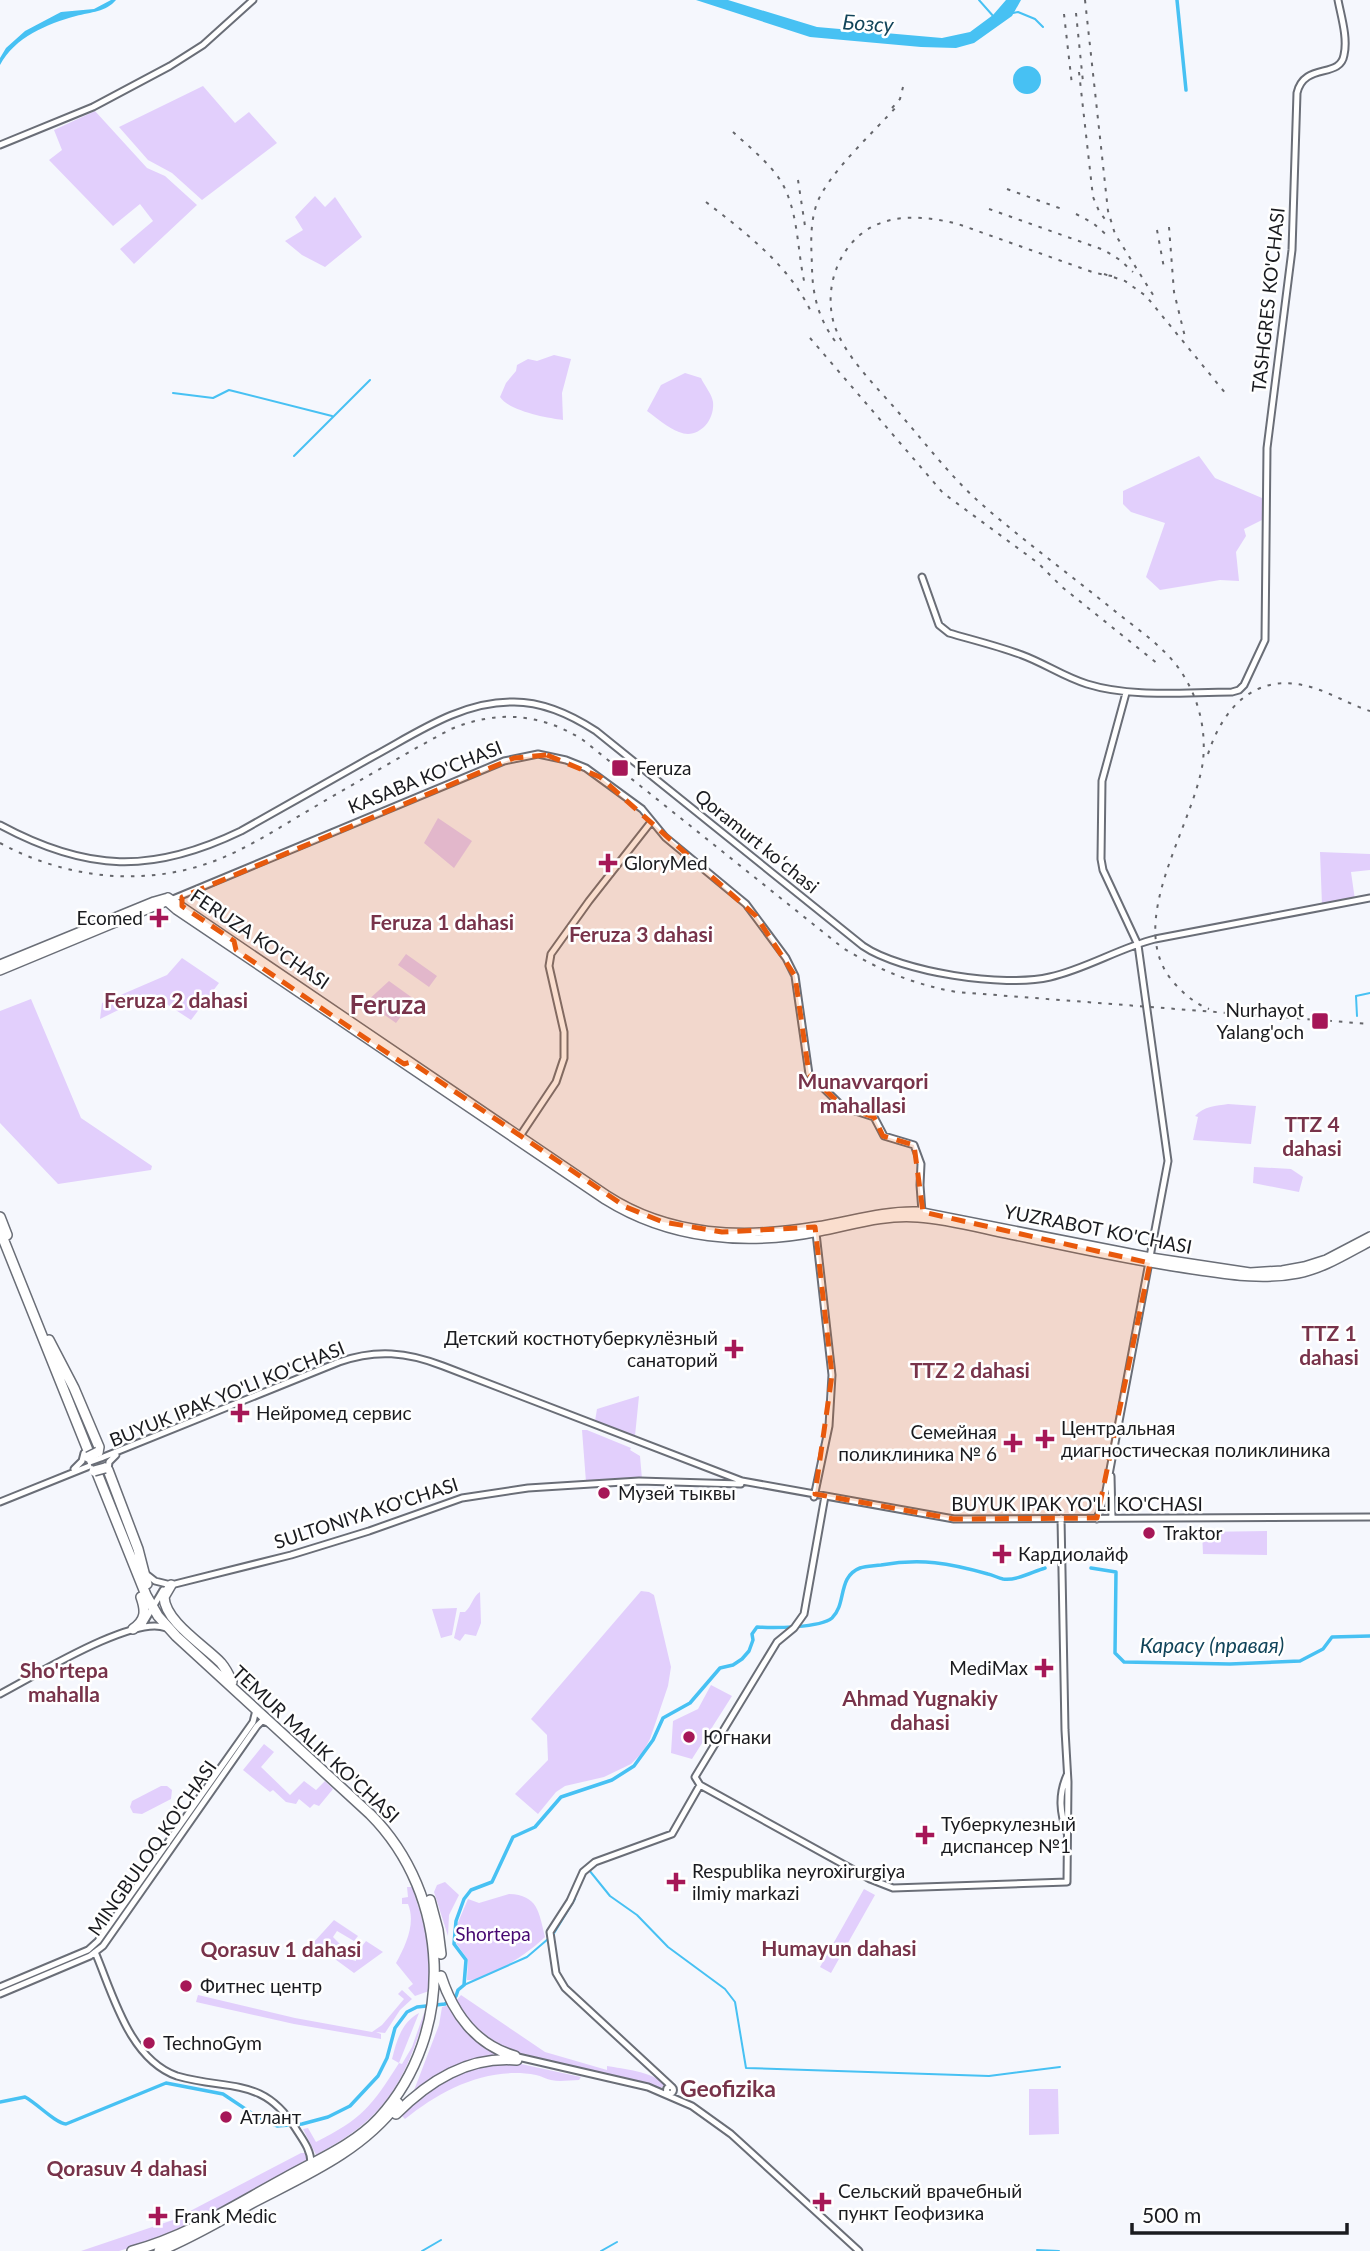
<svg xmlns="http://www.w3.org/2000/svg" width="1370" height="2251" viewBox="0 0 1370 2251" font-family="Lato,sans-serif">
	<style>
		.green { fill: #e2cffc }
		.water { fill: #47c1f3 }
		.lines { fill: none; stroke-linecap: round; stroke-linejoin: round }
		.stream { stroke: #47c1f3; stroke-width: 2 }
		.canal { stroke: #47c1f3; stroke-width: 3.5 }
		.secondary-casing { stroke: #6a6e77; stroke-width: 9 }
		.primary-casing { stroke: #6a6e77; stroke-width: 10 }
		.highway-casing { stroke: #6a6e77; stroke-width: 12 }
		.secondary { stroke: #fff; stroke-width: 5 }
		.primary { stroke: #fff; stroke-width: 7 }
		.highway { stroke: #fff; stroke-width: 9 }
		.rail { stroke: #65666b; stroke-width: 2; stroke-dasharray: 3.5 7; stroke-linecap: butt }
		.secondary-bridge-casing { stroke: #6a6e77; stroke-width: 9; stroke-linecap: butt }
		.highway-bridge-casing { stroke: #6a6e77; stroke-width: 12; stroke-linecap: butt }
		.secondary-bridge { stroke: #fff; stroke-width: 5 }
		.highway-bridge { stroke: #fff; stroke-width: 9 }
		.marked { fill: #e8590c; fill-opacity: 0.2; stroke: #e8590c; stroke-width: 5; stroke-dasharray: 14 9; stroke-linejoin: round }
		.poi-dot { fill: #a61757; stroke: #fff; stroke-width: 2.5 }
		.labels { text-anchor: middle; stroke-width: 5; stroke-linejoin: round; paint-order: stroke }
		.street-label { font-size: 19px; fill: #1a1b1f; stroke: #fff }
		.poi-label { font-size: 19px; fill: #1a1b1f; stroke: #fff; text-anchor: start }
		.park-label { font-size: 19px; fill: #460871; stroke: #fff }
		.water-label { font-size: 21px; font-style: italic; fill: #12455a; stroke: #fff }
		.neighbourhood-label { font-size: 21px; font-weight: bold; fill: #78334a; stroke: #fff }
		.quarter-label { font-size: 23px; font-weight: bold; fill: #78334a; stroke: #fff }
		.district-label { font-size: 26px; font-weight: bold; fill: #78334a; stroke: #fff }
	</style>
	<rect width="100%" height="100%" fill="#f5f7fd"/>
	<path class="green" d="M203,86L235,123L249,112L277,143L202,200L172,173L148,160L119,127Z
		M95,111L147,168L165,176L197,205L134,264L120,249L153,221L140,204L113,226L49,160L62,150L54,130Z
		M315,196L325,207L335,197L362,237L325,267L302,255L285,241L303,230L295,217Z
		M554,355L571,359L562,393L563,420C547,418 509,411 500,397L506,383L516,371L517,365L528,359L537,361Z
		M685,373L701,378C704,385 712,394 713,402C715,421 698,440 679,432C668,428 657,418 647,411L661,385Z
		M1199,456L1215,478L1262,498V520L1244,529L1246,536L1236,552L1239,581L1220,580L1160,590L1146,577L1165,523L1131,512L1123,504V491Z
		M438,818L472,841L454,868L424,843Z
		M1320,852L1370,854V870L1351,872L1355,900L1322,905Z
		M406,954L437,976L429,987L398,965Z
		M182,958L219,983L191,1020L151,994L100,1019L102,1003L167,975Z
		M389,981L414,999L396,1023L366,1002Z
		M31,999L81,1118L152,1166L151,1170L58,1184L0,1123V1011Z
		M1228,1104L1256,1106L1251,1144L1193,1140L1198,1117L1195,1116C1204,1106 1216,1106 1228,1104Z
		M1254,1167L1291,1169L1303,1177L1299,1192L1253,1183Z
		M639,1396L635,1436L595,1421L597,1409Z
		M582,1430H587L631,1448L630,1450L640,1456L642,1479L586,1482Z
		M1267,1531V1555L1203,1554L1202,1532Z
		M641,1591L649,1592L654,1595L671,1667L668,1686L650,1739L643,1752L631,1764L604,1777L565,1786L556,1792L538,1814L515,1794L548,1760L547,1735L531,1719Z
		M480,1592L481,1623L476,1636L465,1634L460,1641L454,1638L460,1612H465C472,1606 473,1596 480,1592Z
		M457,1608L452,1635L441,1638L432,1609Z
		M711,1685L732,1696L692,1759L671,1753L673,1721L698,1709Z
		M264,1744L274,1752L261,1767L290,1795L304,1781L316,1790L325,1781L333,1789L319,1806L314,1804L310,1808L299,1799L296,1804L286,1802L273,1790L270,1792L243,1770Z
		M161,1786H167L172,1790L171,1799L142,1814L133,1813L130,1807L132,1801Z
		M445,1882L459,1895L449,1915L448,1936L434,1892L437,1885Z
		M407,1887H412C426,1929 431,1947 429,1991L415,1996L408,1988L413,1984L396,1963C406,1945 416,1923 408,1904H402V1898L408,1897Z
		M864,1889L875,1895L831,1973L820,1967Z
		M509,1894C538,1895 539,1912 545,1937C531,1951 487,1982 467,1980L468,1960L456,1943L455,1937L456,1927L468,1899L479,1903Z
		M334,1920L358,1936L354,1941L337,1931L333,1937L342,1946L345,1958L356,1961V1954L366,1941L383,1952L354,1973L313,1943Z
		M402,1990L412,1999L400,2010L385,2033L376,2032L381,2034V2039L294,2024L196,2002L198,1995L295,2018L372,2032L382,2025L404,1999L398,1994Z
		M461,1995L545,2052L607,2070V2066C623,2069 653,2071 664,2085L661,2088L520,2054C492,2042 471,2028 456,2001Z
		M448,2005L462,2024L504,2056L413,2093L439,2025L442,2007Z
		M419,2013L399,2063L402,2064L412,2047L424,2013H426C403,2085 386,2118 316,2155L303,2129L308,2128L316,2142C362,2119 372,2106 399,2063L392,2059C397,2040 401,2023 419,2013Z
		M521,2064L581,2077L579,2080C570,2080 560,2082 551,2080C546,2079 541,2076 536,2075C487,2066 441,2090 405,2119L401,2115C439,2081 468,2063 521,2064Z
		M1029,2089H1058L1059,2134L1029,2135Z
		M301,2153H305L308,2159L171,2235L119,2251H81L173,2220Z"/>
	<path class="water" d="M111,0H116C106,12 91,12 76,16C47,24 15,37 0,65V58L6,48L25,31L61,12L94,9Z
		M696,0H728L817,27L942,38L970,32L993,15L1006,0H1021L1012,16L974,43L956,48L921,47L810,37Z
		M1013 80a14 14 0 1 1 28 0a14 14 0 1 1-28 0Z"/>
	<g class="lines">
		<path class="stream" d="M979,0L994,17
			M1013,13L1018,12L1035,19L1043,27
			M173,393L213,398L229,390L332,416
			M294,456L370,380
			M1357,1016L1356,996L1370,993
			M589,1870L610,1896L637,1915L668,1947L725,1989L735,2002L746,2068L989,2076L1060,2067
			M129,1904L234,1755
			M553,1935L575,1899
			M103,1940L122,1914
			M464,1985L527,1957L548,1939
			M0,1990L88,1953
			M1037,2250L1059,2251
			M422,2251L441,2240
			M601,2251L617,2242"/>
		<path class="canal" d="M1177,0L1186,90
			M1091,1568L1116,1572L1115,1653L1124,1662L1230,1664L1300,1661L1323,1649L1332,1637L1370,1636
			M0,2102L25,2097C38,2104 55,2123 66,2124L166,2083L223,2094L262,2120L277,2126L302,2124L328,2117L350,2106L378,2076L387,2058L395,2028L407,2012L417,2007L445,2004L456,1996L458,1990L464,1985L466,1960L454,1944L456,1921L464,1899L471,1890L492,1882L513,1837L535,1827L561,1797L612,1780L634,1766L653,1740L663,1718L690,1703L720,1668L733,1665L742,1659L749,1651L753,1640L752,1634L757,1627C773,1628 820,1628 832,1618C847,1604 837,1577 860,1568C866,1566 874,1566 881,1565C921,1558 949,1563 988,1574C993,1575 998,1578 1003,1579C1016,1581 1032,1572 1045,1568"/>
		<g class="secondary-casing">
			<path id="secondary" d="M0,145L93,107L170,66L203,45L253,0
				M922,577L939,625L949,633C973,640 998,646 1022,655C1044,663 1064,677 1087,684C1132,698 1184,692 1232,692L1239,690L1244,685L1265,640L1267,448L1292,250L1297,93C1304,62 1340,79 1344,55C1348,38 1341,16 1338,0
				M0,825C87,872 152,874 241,831C285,806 328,782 372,757C415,734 460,702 511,702C542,701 570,714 596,731L863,946C901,972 1004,988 1050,977C1086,969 1119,948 1155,939L1370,898
				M173,899L504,761L538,754L566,760L586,768L642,809L665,837L746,904L786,958L795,976L809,1074L843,1107L874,1117L884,1136L914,1145L921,1164L920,1185L922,1212
				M520,1136L556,1082L564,1058V1032L549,966L551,954L589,901L651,822
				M101,1458L339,1362C376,1349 407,1352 443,1366L742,1481L954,1519L1370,1517
				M74,1469L82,1461L84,1453
				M108,1470L109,1462L116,1455
				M1111,1476L1112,1518
				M825,1496L804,1614L794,1628L777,1642L695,1777L700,1785L870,1879L893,1888L1067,1882L1068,1782L1065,1730L1061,1518
				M814,1497L829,1426L832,1375L816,1233
				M0,1502L92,1465
				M1097,1519L1105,1496L1168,1161L1138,945L1103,870L1101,859L1102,781L1126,693
				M146,1574L155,1581L171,1585
				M171,1585L291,1555L369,1531L462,1498L528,1488L639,1481L741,1484
				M143,1624L163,1590
				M0,1694C33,1677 134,1614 166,1628
				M1067,1833C1060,1813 1058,1795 1067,1775
				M95,1952C113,1994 129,2059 177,2076C229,2091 263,2076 296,2129C303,2140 311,2150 311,2163
				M0,1987L88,1950L98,1941L253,1722L256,1710
				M0,1994L90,1956L103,1946L257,1726L262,1721L268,1723
				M518,2057L648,2087L692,2106L731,2134L859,2251
				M666.5 2090a3.5 3.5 0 1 1 7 0a3.5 3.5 0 1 1-7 0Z
				M672,2087L565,1988L556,1973L550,1932L570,1901L583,1872L595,1862L672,1834L700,1785"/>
		</g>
		<g class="primary-casing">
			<path id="primary" d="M168,897V903L176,910L605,1200C669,1240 745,1247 819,1232C851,1226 884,1215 918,1218C947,1220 977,1228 1006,1234C1068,1247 1130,1261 1193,1270C1228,1275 1262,1281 1298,1274C1324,1269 1347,1254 1370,1242
				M168,897L607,1195C670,1236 744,1238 816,1226C849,1221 883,1210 917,1211L1151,1257L1250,1272L1282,1270L1304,1266L1326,1259L1370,1236
				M0,964L154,901L168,897
				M0,971L171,900"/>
		</g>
		<g class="highway-casing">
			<path id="highway" d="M0,1217L7,1235
				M0,1231L146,1595L158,1616L176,1636L370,1814C451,1895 457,2032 379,2118C354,2145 317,2160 285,2178C235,2205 188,2236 132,2251
				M49,1340L74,1388L99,1447L98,1452
				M105,1468L108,1470L138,1549L147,1584
				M171,1585L164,1597C165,1622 205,1646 221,1663C226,1669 229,1675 232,1682
				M133,1629C146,1620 146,1611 141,1597
				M430,1900L438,1930L441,1954
				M441,1976C453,2013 476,2045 515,2056
				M396,2114C429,2081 468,2056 517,2060
				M159,2251C192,2238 223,2219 254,2202C306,2175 362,2151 398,2103"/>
		</g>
		<use href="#secondary" class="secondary"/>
		<use href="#primary" class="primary"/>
		<use href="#highway" class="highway"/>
		<path class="rail" d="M1085,0L1108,211L1115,234L1155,298
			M1076,13L1083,82
			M1064,14L1072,85
			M1079,72L1093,197L1099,211L1107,222
			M892,108L900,99L903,87
			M733,132C749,147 770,163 782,183C799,213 797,252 805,285
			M798,180L805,226
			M1007,189L1062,209
			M706,202C746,233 791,267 812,314
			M989,209L1104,250L1120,260L1133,272
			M1076,214L1093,223L1110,238
			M1169,227L1174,292L1185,337
			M1157,230L1164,268
			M1104,274L1125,281L1146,296L1226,394
			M1112,276L1095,273L958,224C926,216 889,212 861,234C834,256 824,295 835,327C847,359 877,387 899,413C927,445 953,480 986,508C1028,544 1073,577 1116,612C1141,632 1169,650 1185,678C1200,703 1206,732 1203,761C1194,827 1121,925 1175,984C1185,995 1196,1004 1209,1009
			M810,338L943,493L1038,563L1062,587L1158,664
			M835,341C818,318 812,293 812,265C811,245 810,225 816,206C826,175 874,132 897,106
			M1208,754C1224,705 1258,670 1314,688C1333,694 1351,705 1370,711
			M0,843C68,880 150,888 222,858C255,844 285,824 316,806C361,780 406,753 451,729C497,710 541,713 583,740L843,948C879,970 915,985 957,992L1370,1024"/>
		<g class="secondary-bridge-casing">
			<path id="secondary-bridge" d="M90,1462L101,1458"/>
		</g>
		<g class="highway-bridge-casing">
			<path id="highway-bridge" d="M88,1457L98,1452
				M94,1471L105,1468"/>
		</g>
		<use href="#secondary-bridge" class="secondary-bridge"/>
		<use href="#highway-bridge" class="highway-bridge"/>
	</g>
	<path class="marked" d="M547,755L600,777L756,916L795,976L809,1074L843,1107L874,1117L883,1136L914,1145L923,1212L1150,1263L1097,1518L954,1519L815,1494L832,1375L815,1227L722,1232L663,1222L626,1207L411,1062L404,1064L374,1044L236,950L234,941L182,906V897L514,758Z"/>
	<g class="poi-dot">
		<rect x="611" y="759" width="18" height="18" rx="3.5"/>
		<path d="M604.5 852.5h7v7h7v7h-7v7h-7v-7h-7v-7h7z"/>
		<path d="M155.5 907.5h7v7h7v7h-7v7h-7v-7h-7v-7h7z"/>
		<rect x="1311" y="1012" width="18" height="18" rx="3.5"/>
		<path d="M730.5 1338.5h7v7h7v7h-7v7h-7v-7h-7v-7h7z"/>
		<path d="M236.5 1402.5h7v7h7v7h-7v7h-7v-7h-7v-7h7z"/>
		<path d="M1041.5 1428.5h7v7h7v7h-7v7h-7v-7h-7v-7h7z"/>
		<path d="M1009.5 1432.5h7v7h7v7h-7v7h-7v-7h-7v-7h7z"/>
		<circle cx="604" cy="1493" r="7"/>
		<circle cx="1149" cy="1533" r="7"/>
		<path d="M998.5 1543.5h7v7h7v7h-7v7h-7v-7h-7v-7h7z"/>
		<path d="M1040.5 1657.5h7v7h7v7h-7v7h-7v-7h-7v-7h7z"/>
		<circle cx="689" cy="1737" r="7"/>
		<path d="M921.5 1824.5h7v7h7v7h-7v7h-7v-7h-7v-7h7z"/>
		<path d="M672.5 1871.5h7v7h7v7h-7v7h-7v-7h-7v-7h7z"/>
		<circle cx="186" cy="1986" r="7"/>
		<circle cx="149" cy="2043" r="7"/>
		<circle cx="226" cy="2117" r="7"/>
		<path d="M818.5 2191.5h7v7h7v7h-7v7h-7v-7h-7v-7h7z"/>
		<path d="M154.5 2205.5h7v7h7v7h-7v7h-7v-7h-7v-7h7z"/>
	</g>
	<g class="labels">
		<g class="street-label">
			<text transform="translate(1268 300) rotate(-84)" y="7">TASHGRES KO'CHASI</text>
			<text transform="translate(425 777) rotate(-22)" y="7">KASABA KO'CHASI</text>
			<text transform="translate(757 841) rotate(39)" y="7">Qoramurt koʻchasi</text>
			<text transform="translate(260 939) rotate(34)" y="7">FERUZA KO'CHASI</text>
			<text transform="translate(1098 1229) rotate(11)" y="7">YUZRABOT KO'CHASI</text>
			<text transform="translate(227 1394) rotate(-22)" y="7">BUYUK IPAK YO'LI KO'CHASI</text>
			<text x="1077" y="1511">BUYUK IPAK YO'LI KO'CHASI</text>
			<text transform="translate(366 1513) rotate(-18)" y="7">SULTONIYA KO'CHASI</text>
			<text transform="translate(316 1744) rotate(43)" y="7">TEMUR MALIK KO'CHASI</text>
			<text transform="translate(152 1848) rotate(-55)" y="7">MINGBULOQ KO'CHASI</text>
		</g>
		<g class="poi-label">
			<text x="636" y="775">Feruza</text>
			<text x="624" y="870">GloryMed</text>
			<text x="143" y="925" text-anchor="end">Ecomed</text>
			<text x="1304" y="1017" text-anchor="end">Nurhayot<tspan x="1304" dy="22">Yalang'och</tspan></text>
			<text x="718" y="1345" text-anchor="end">Детский костнотуберкулёзный<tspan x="718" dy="22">санаторий</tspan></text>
			<text x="256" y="1420">Нейромед сервис</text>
			<text x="1061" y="1435">Центральная<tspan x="1061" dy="22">диагностическая поликлиника</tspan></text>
			<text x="997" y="1439" text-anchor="end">Семейная<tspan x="997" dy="22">поликлиника № 6</tspan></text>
			<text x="618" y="1500">Музей тыквы</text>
			<text x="1163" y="1540">Traktor</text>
			<text x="1018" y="1561">Кардиолайф</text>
			<text x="1028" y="1675" text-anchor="end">MediMax</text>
			<text x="703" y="1744">Югнаки</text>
			<text x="941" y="1831">Туберкулезный<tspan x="941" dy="22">диспансер №1</tspan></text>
			<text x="692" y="1878">Respublika neyroxirurgiya<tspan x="692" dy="22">ilmiy markazi</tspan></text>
			<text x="200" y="1993">Фитнес центр</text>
			<text x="163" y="2050">TechnoGym</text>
			<text x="240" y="2124">Атлант</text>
			<text x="838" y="2198">Сельский врачебный<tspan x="838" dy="22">пункт Геофизика</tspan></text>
			<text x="174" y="2223">Frank Medic</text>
		</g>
		<g class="park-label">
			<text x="493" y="1941">Shortepa</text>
		</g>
		<g class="water-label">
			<text transform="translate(868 24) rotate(4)" y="7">Бозсу</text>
			<text x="1212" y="1653">Карасу (правая)</text>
		</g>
		<g class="neighbourhood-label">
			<text x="442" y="930">Feruza 1 dahasi</text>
			<text x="641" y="942">Feruza 3 dahasi</text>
			<text x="176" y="1008">Feruza 2 dahasi</text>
			<text x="863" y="1089">Munavvarqori<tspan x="863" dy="24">mahallasi</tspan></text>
			<text x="1312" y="1132">TTZ 4<tspan x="1312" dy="24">dahasi</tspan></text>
			<text x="1329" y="1341">TTZ 1<tspan x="1329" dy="24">dahasi</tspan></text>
			<text x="970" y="1378">TTZ 2 dahasi</text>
			<text x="64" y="1678">Sho'rtepa<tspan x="64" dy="24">mahalla</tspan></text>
			<text x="920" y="1706">Ahmad Yugnakiy<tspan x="920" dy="24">dahasi</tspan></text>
			<text x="839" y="1956">Humayun dahasi</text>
			<text x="281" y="1957">Qorasuv 1 dahasi</text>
			<text x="127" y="2176">Qorasuv 4 dahasi</text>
		</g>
		<g class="quarter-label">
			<text x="728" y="2097">Geofizika</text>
		</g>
		<g class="district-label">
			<text x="388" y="1014">Feruza</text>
		</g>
	</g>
	<path d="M1132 2223v10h215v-10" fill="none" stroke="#1a1b1f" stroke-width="3.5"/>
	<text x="1142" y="2223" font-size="21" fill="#1a1b1f" stroke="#ffffff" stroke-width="5" paint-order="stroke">500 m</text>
</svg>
